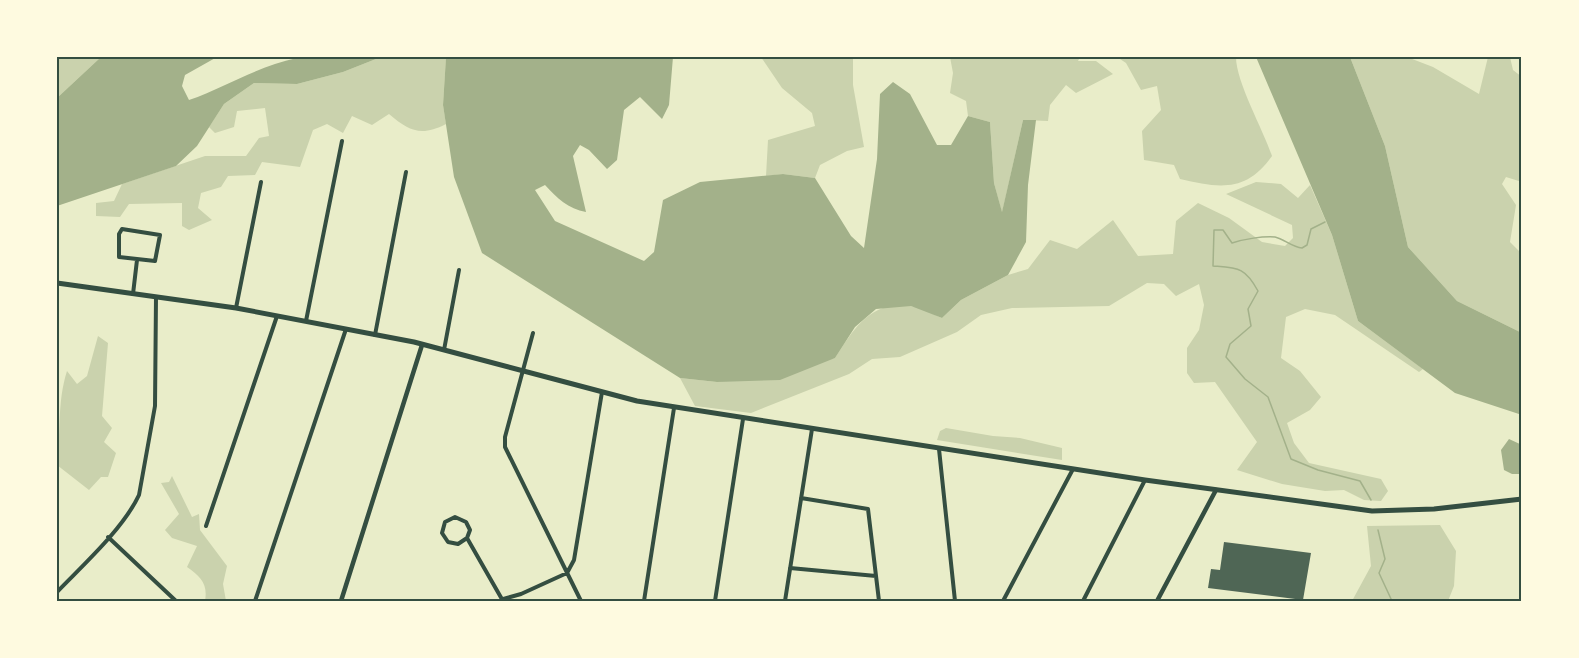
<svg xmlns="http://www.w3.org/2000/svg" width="1579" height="658" viewBox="0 0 1579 658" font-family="'Space Grotesk',sans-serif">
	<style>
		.green { fill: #cad2ad }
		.water { fill: #a3b18a }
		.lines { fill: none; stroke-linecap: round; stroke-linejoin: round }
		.stream { stroke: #a3b18a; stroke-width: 1.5 }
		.building { fill: #4f6655 }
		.minor { stroke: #344e41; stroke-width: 4 }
		.tertiary { stroke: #344e41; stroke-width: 4.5 }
		.secondary { stroke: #344e41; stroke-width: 5 }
		.neatline { fill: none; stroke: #344e41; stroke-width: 2 }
	</style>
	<rect width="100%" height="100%" fill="#e9edc9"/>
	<path class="green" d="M57,57H101L57,98Z
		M381,57H446L443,105L446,124C421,137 409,131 389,114L372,125L352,116L343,133L327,124L313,130L300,167L262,162L255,175L228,176L221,187L201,193L198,208L212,220L189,230L182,226V203L129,204L120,217L96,216V203L114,201L122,184L205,156H246L259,138L269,136L265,108L237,111L234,127L215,133L209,127L224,104L254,83L297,84L343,72Z
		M761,57H853V85L864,147L847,151L820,165L815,178L783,174L766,176L768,140L815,126L812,113L782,88Z
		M950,57H1080L1078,61H1096L1113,74L1076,93L1066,85L1050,105L1048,121L1023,120L1002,213L994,183L990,122L968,116L966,101L950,93L953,73Z
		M1117,57H1236C1236,82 1263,129 1272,156C1246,193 1219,188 1180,179L1174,165L1144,160L1142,131L1161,110L1157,86L1141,90L1126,63Z
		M1350,57H1407L1433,67L1479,94L1488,57H1510L1513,70L1522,77V182L1506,177L1502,184L1516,205L1510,242L1522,254V333L1457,301L1408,247L1385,146Z
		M1256,182L1281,184L1298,198L1310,185L1332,235L1358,321L1423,369L1419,372L1335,315L1305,309L1286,317L1281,358L1300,371L1321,397L1310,410L1287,423L1294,443L1309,463L1381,479L1388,491L1381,501L1364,500L1344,490L1325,491L1282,484L1237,470L1257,442L1215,382L1194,383L1187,373V348L1199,330L1204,305L1199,284L1176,296L1164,284L1147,283L1109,306L1012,308L981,315L957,332L900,357L872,359L849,374L751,413L695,406L680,378L717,382L835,358C854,329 870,300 911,306C921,307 932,314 942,318L961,300L1008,275L1028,269L1050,240L1077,249L1113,220L1138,256L1173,254L1176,221L1198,203L1229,218L1262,242L1285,246L1293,238L1292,225L1226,194Z
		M98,336L108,343L102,416L112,428L104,442L116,453L108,477H101L89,490L57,465C61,433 57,402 67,371L77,384L87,376Z
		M946,428L993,436L1020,438L1062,448V460L937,440L940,431Z
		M172,476L192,517L199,514L200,530L227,566L223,584L226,601H205C208,584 201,577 187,567L197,546L172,538L165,530L179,514L161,483L169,482Z
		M1440,525L1456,551L1454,586L1448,601H1352L1371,566L1367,526Z"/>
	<path class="water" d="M101,57H217L185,75L182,86L189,100C226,87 258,66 297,58C323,52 355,57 381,57L343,72L297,84L254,83L224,104L197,146L176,166L57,206V98Z
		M446,57H673L669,105L662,119L640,97L624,110L617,160L607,169L589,150L580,145L573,156L586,212C568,209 557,198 545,185L535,190L555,221L644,261L654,252L663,200L700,182L783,174L815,178L851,236L864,248L877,159L880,94L893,82L910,94L937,145H951L968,116L990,122L994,183L1002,212L1023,120H1036L1028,185L1026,242L1008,275L961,300L942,318L911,306L876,309L855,327L835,358L780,380L717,382L680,378L482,253L454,177L443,105Z
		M1256,57H1350L1385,146L1408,247L1457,301L1522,333V415L1455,393L1358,321L1332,235Z
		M1509,439L1522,445V474H1512L1504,470L1501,450Z"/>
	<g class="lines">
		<path class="stream" d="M1325,222L1311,229L1307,245L1302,248C1292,247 1284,239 1275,237C1263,236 1244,239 1232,243L1223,230H1214L1213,266C1238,268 1245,267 1258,291L1248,309L1251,326L1230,344L1226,357L1245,379L1268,397L1291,459L1318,470L1360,481L1371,500
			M1378,530L1385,559L1379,573L1392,601"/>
	</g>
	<path class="building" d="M1224,542L1311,553L1303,600L1208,588L1211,569L1220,570Z"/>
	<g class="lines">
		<path class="minor" d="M122,229L160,235L155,261L119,257V234Z
			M133,294L137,260
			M236,308L261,182
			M306,321L342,141
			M533,333L505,437V447L581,601
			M375,335L406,172
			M444,350L459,270
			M939,449L955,601
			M801,498L868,509L879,601
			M206,526L277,316
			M108,537L176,601
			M467,538L458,544L448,542L442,533L445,522L455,517L466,522L470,530L467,538L503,601
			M790,568L876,576
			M57,592C83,565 123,529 139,495L155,406L156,297
			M255,601L346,329
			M496,601L521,594L567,573L574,560L602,392
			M644,601L674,408
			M715,601L743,419
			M785,601L812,429
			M1003,601L1073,469
			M1083,601L1145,480"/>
		<path class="tertiary" d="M341,601L422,345
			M1157,601L1216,490"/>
		<path class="secondary" d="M57,283L236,308L414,342L637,401L1145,480L1372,511L1434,509L1522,499"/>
	</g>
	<rect width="1579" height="658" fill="none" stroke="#fefae0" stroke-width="117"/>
	<rect x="58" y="58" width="1462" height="542" class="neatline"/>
</svg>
